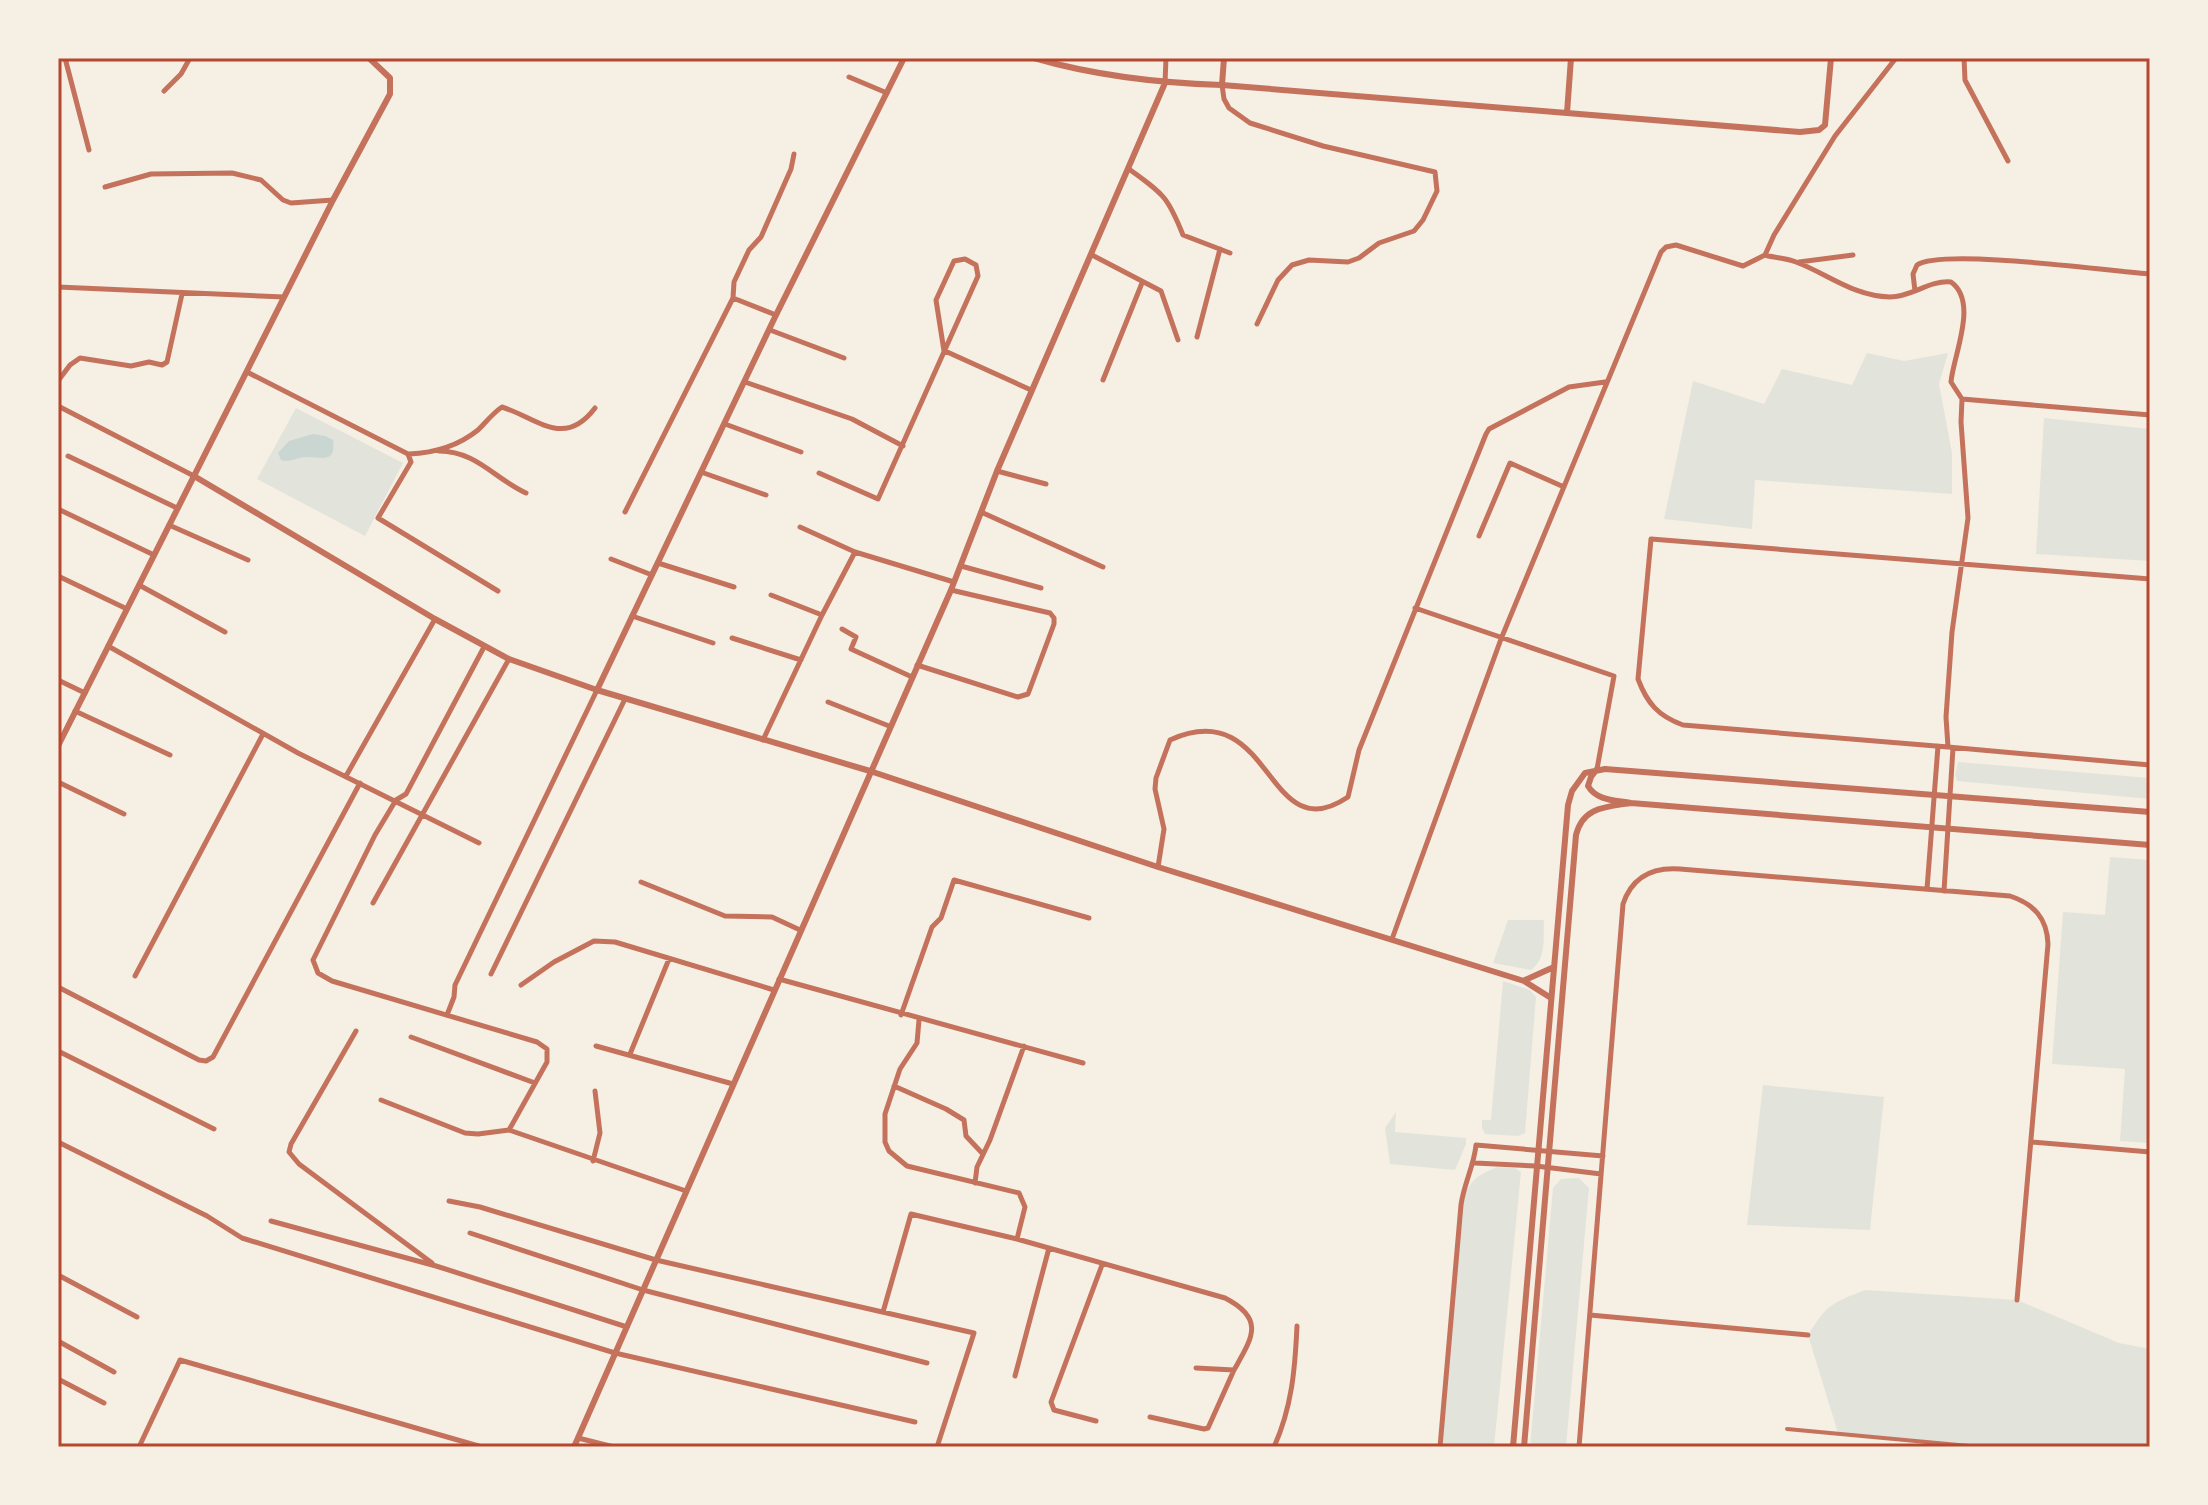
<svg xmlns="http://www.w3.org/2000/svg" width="2208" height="1505" viewBox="0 0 2208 1505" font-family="'Exo 2',sans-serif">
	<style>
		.green { fill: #e2e4dc }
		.water { fill: #c9d6d2 }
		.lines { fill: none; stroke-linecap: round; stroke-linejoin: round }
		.pedestrian { stroke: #c5725c; stroke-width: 4 }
		.minor { stroke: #c5725c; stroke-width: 5 }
		.tertiary { stroke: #c5725c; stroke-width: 6 }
		.neatline { fill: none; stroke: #b5482f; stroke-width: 3 }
	</style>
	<rect width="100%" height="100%" fill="#f6efe4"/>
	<path class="green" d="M1867,353L1904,361L1948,353L1939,384L1952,453V494L1755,480L1752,529L1664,519L1693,381L1764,404L1782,369L1852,385Z
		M296,408L403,463L365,536L257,479Z
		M2044,418L2150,429V561L2036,554Z
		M1958,762L2150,778V799L1957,781L1955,774Z
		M2110,857L2150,860V1143L2120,1141L2125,1069L2052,1064L2063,912L2105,915Z
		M1508,920H1544C1543,938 1547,958 1531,970L1493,963Z
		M1503,981L1530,990L1536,997L1525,1133L1518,1136L1485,1134L1482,1128V1120H1491Z
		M1763,1085L1884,1097L1870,1230L1747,1225Z
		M1396,1112L1395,1132L1466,1138V1144L1455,1170L1390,1164L1385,1128Z
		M1497,1167L1515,1168L1521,1172L1494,1447H1439L1461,1205C1470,1180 1474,1177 1497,1167Z
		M1579,1178L1589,1188L1566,1447H1530L1553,1188L1561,1179Z
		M1865,1290L2017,1300L2119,1343L2150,1349V1447H1980L1838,1433L1808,1335C1827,1304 1832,1303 1865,1290Z"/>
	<path class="water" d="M313,434L325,436L333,440C336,464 322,457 307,457C297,457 290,463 281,460L278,453L289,441Z"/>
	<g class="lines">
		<path class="pedestrian" d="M1787,1429L1980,1447"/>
		<path class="minor" d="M65,58L89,150
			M1964,58L1965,80L2008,161
			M849,77L887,93
			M1165,83L1166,58
			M1222,85L1224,99L1229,108L1250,123L1323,146L1435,172L1437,191L1423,220L1414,231L1379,243L1359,258L1348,262L1309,260L1292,265L1278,280L1257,324
			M164,91L181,74L190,58
			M1129,169C1163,194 1167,195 1183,235L1230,253
			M105,187L151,174L232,173L261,180L283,200L291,203L333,200
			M1092,255L1161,291L1178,340
			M1765,255C1775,258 1786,258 1796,262C1828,274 1853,296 1890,297C1912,297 1929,280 1951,282C1979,302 1953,356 1951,382L1962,399L1961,422L1968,518L1952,632L1946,717L1948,747L1683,725C1658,716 1647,703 1638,679L1651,539C1817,552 1984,566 2150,579
			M1765,255L1774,235L1835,136L1896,58
			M1799,262L1853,255
			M58,287L284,297
			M1915,291L1913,274L1917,265C1942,248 2110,271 2150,274
			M733,298L776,315
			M770,330L844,358
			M1197,337L1220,249
			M945,351L1031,390
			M247,372L408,454L411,462L378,518L498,591
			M1103,380L1142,283
			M58,381L70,365L80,358L131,366L149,362L162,365L167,362L182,294
			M745,382L852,419L903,446
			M1962,399L2150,415
			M58,406L194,476
			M725,424L801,452
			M439,451C476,451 495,479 526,493
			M409,454C434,453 458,446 478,430C486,422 493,413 502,407C537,418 564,449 595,408
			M68,456L177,508
			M997,471L1046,484
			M701,472L766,495
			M819,473L878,499L978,276L976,265L965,259L954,261L936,300L944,351
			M58,509L154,555
			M625,512L733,298L734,282L749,250L761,237L791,169L794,154
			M981,512L1103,567
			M169,525L248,560
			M800,527L855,552L954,582
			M1479,536L1510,463L1564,487
			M611,559L652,575
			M658,563L734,587
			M961,566L1041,588
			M58,576L127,609
			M139,585L225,632
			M771,595L822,615
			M1415,608L1614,676L1597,769
			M632,616L713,643
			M842,629L856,637L851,649L912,677
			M732,638L801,660
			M108,646L298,753L479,843
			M484,647L406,794L396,800L375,835L313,960L318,973L332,981L537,1042L547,1049V1062L509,1130
			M917,665L1018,697L1028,694L1054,624V618L1050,613L951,590
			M58,680L85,693
			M828,702L889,726
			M75,711L170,755
			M763,740L822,615L855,552
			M1948,747L2150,765
			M346,776L435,619
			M58,782L124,814
			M1158,867L1164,829L1155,789L1156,778L1170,740C1274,693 1265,853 1348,797L1359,750L1486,434L1489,429L1569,387L1605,382
			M641,882L725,916L772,917L800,930
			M1927,889L1938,746
			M1944,891L1953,748
			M373,903L509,659
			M1392,939L1501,639L1661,252L1666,247L1676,245L1743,266L1765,255
			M491,974L625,699
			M135,976L263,734
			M779,979L1083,1063
			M521,985L554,962L594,941L615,942L774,990
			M58,987L199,1060L206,1061L213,1057L360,783
			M447,1015L454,997L455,985L597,690
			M901,1015L932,927L941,918L954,880L1089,918
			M919,1020L917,1043L900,1069L885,1114V1142L889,1151L907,1166L1019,1193L1025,1207L1017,1239
			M356,1031L291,1144L289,1152L299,1164L432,1263
			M411,1037L535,1083
			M596,1046L733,1084
			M58,1051L214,1129
			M630,1054L669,959
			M894,1086L946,1109L964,1120L966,1136L982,1153
			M381,1100L465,1133L478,1134L509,1130L686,1191
			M58,1142L207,1216L242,1238L615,1353L915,1422
			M2031,1142L2150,1152
			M593,1161L600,1133L595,1091
			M1475,1163L1536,1166L1601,1174
			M975,1183L977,1167L990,1140L1024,1046
			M449,1201L480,1207L656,1260L974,1333L937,1447
			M271,1221L436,1266L627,1327
			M470,1233L643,1290L927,1363
			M58,1275L137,1317
			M883,1312L911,1214L1017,1239L1225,1298C1266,1319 1252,1338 1234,1370L1196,1368
			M1590,1315L1808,1335
			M58,1341L114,1372
			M1015,1376L1049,1248
			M58,1379L104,1403
			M1150,1417L1204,1429L1208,1428L1234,1370
			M1096,1421L1054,1410L1051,1402L1102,1265
			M578,1438L614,1447
			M139,1447L180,1360L482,1447
			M1274,1447C1292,1407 1295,1369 1297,1326
			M1440,1447L1461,1205C1464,1183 1474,1166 1476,1145L1603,1156
			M1579,1447L1623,904C1632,877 1653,867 1680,869L2010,896C2034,904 2047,918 2048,944L2017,1300"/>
		<path class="tertiary" d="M1034,58C1096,76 1158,83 1222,85L1800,132L1819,130L1825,125L1831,58
			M1222,85L1224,58
			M1567,113L1571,58
			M194,476L435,619L509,659L597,690L870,771L1158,867L1524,981L1551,998
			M597,690L776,315L904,58
			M58,746L333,200L390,94V78L369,58
			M1597,769L1591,777L1588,786C1597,801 1615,800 1631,803L2150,845
			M1525,980L1554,967
			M574,1447L951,590L997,471L1165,83
			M1513,1447L1568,805L1572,791L1585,773L1605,769L2150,812
			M1524,1447L1576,835C1583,807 1605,807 1631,803"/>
	</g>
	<rect width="2208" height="1505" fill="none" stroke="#f6efe4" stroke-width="120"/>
	<rect x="60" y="60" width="2088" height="1385" class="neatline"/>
</svg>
